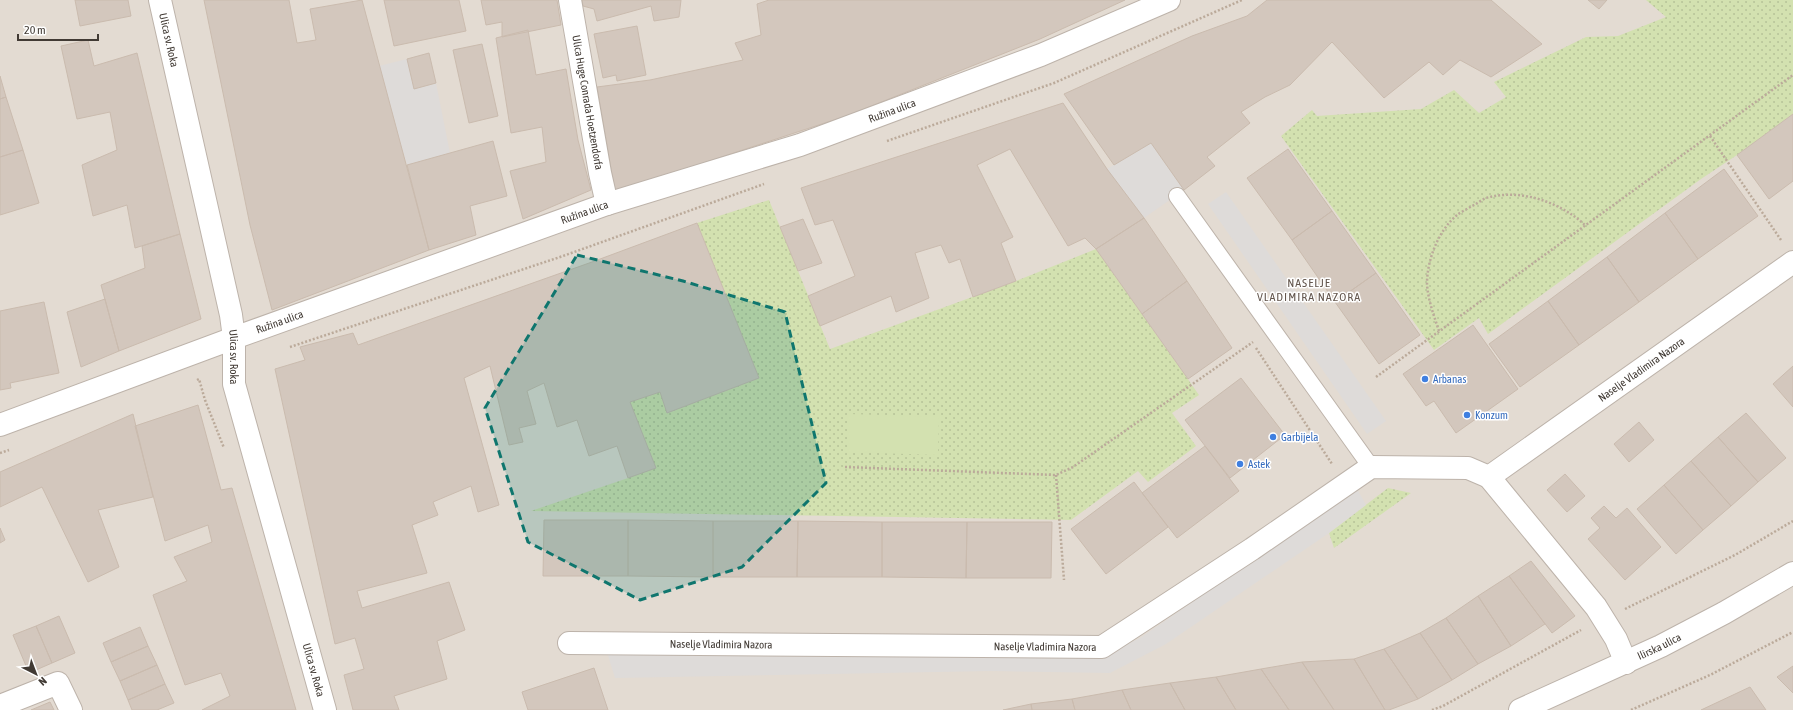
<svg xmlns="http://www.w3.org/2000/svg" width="1793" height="710" viewBox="0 0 1793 710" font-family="'Asap Condensed',sans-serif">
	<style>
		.residential { fill: #e3dbd2 }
		.grass { fill: url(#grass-dots) }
		.pitch { fill: #d3e1b0 }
		.parking { fill: #dedbd9 }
		.building { fill: #d3c7bd; stroke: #cabbae }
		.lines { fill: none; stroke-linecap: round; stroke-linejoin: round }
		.lane-casing { stroke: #bdb3aa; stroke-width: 18 }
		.street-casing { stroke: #bdb3aa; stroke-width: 24 }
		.path { stroke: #bbaa9a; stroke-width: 2.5; stroke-dasharray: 2 2; stroke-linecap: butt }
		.lane { stroke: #fff; stroke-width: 16 }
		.street { stroke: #fff; stroke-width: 22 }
		.marked { fill: #0f766e; fill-opacity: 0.2; stroke: #0f766e; stroke-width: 3; stroke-dasharray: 8 5; stroke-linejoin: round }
		.shop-dot { fill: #3f7fe0; stroke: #fff; stroke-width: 1.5 }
		.labels { text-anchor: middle; stroke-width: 3; stroke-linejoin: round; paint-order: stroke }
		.street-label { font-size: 11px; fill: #413a34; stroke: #fff }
		.shop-label { font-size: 11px; fill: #366cbe; stroke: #fff; text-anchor: start }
		.neighbourhood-label { font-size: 12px; letter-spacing: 1px; fill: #63564d; stroke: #fff }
	</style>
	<defs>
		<pattern id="grass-dots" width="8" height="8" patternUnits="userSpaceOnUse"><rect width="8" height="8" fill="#d3e1b0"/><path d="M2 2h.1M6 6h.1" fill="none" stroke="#b6c298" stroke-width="1.8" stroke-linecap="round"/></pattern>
	</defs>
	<rect width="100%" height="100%" fill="#f0eae4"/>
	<path class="residential" d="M0,0H1793V710H0Z"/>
	<path class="grass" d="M1646,0H1793V114L1737,155L1701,179L1488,334L1479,318L1434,350L1281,136L1312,110L1317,116L1421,109L1454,90L1479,113L1506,97L1494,82L1586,37L1618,36L1666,17Z
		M769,200L830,349L1016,281L1096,249L1199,395L1172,413L1196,446L1148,482L1138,471L1071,520L531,511L628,478L630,402L660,392L667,413L759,378L697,223Z
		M1388,488L1411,493L1334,548L1329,533Z"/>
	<path class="pitch" d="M848,414L939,417L938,455L847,452Z"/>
	<path class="parking" d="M407,59L414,89L436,83L450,153L407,165L387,99L379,66Z
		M1151,143L1184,190L1144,218L1107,169Z
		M1226,192L1386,421L1367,434L1208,204Z
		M1357,489L1366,505L1329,533L1166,644L1110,673L991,671L615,678L606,649L1121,647L1140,638Z"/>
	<path class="building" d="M75,0H128L131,16L80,26Z
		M204,0H289L297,43L316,40L310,9L362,0L429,250L272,310L250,225Z
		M384,0H459L466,31L394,46Z
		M481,0H557L561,25L502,37V22L486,25Z
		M582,0H681L679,17L654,21L651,6L597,21L594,9L583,6Z
		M769,0H1125L1040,39L846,116L615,192L597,87L650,80L743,60L735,43L761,35L757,4Z
		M1267,0H1491L1542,44L1491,77L1460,60L1443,75L1429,62L1384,98L1332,42L1290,85L1265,97L1241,112L1250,123L1207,157L1215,166L1184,190L1151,143L1114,165L1064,94L1192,36L1247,16Z
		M1588,0H1607L1599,9Z
		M637,26L646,75L617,81L616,75L603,78L594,34Z
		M528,30L536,75L566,69L578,140L591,190L523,219L510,171L546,162L542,127L511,133L496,38Z
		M88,40L94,66L137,53L180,234L135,248L127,205L93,216L82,165L117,150L110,112L77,119L61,46Z
		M482,44L498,116L469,123L453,50Z
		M429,53L436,83L414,89L407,59Z
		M0,76L6,97L0,99Z
		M6,97L23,150L0,157V99Z
		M1063,103L1107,169L1144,218L1096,249L1085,238L1068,246L1010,149L977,165L1013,237L1001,243L1016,281L973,297L960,259L949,263L941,245L915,253L929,298L896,312L891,296L820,326L808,296L855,276L833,220L815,225L801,188Z
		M1793,114V181L1769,199L1737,155Z
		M493,141L507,196L470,206L476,235L429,250L407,165Z
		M1288,149L1332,211L1292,240L1247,178Z
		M23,150L39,203L0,215V157Z
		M1724,169L1758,216L1698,259L1665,213Z
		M1332,211L1376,273L1335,302L1292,240Z
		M1665,213L1698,259L1639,302L1607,257Z
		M1144,218L1187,281L1142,314L1096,249Z
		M803,219L822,263L798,271L780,227Z
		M697,223L759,378L667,413L660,392L630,402L656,468L628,478L617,446L589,456L577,420L557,427L544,383L527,391L536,424L519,428L523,442L509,445L490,366L464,378L499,505L478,512L471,486L433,502L438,515L412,525L427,573L357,591L362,608L449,582L465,630L437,641L447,679L394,696L399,710H353L344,675L364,669L355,638L335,644L275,369L305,360L300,347L353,333L358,345L592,262Z
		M180,234L201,319L119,351L101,285L145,268L142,246Z
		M1607,257L1639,302L1579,345L1548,301Z
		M1376,273L1420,335L1379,364L1335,302Z
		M1187,281L1232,348L1188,379L1142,314Z
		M105,299L119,351L81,367L67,312Z
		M1548,301L1579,345L1520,387L1489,344Z
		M44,302L59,373L10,383L11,388L0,390V311Z
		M1473,325L1518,389L1456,433L1434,401L1426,406L1403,374Z
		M1793,366V407L1773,384Z
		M1241,378L1285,435L1230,478L1185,420Z
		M198,405L221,490L232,488L296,710H202L230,696L221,673L185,685L153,595L187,581L174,557L212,542L208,525L165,541L135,426Z
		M1746,413L1786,458L1758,482L1718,437Z
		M133,414L153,497L98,510L119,567L88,582L42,487L0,507V472Z
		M1639,422L1654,440L1629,462L1614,444Z
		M1718,437L1758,482L1731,506L1691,461Z
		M1205,446L1239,491L1177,538L1142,493Z
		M1691,461L1731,506L1703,530L1664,485Z
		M1565,474L1585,496L1567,512L1547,490Z
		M1134,482L1168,527L1106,574L1071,529Z
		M1664,485L1703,530L1676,554L1637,509Z
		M1604,506L1616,518L1627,508L1661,547L1625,580L1588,539L1600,528L1591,518Z
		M544,520H628V576H543Z
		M628,520L713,521V577L628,576Z
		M713,521H798L797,577H713Z
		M798,521L882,522V577H797Z
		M882,522H967L966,578L882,577Z
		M967,522H1052L1051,578H966Z
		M0,528L5,540L0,543Z
		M1531,561L1575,616L1552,633L1509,576Z
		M1509,576L1545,624L1511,646L1478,596Z
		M1478,596L1511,646L1478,664L1446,618Z
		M59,616L75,653L52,663L36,626Z
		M1446,618L1478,664L1452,680L1420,633Z
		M36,626L52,663L29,673L13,635Z
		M140,627L148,646L111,662L103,643Z
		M1420,633L1452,680L1418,699L1384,649Z
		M148,646L157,665L120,681L111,662Z
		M1384,649L1418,699L1389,710H1385L1354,659Z
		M1354,659L1385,710H1334L1302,662Z
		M1302,662L1334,710H1289L1261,669Z
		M157,665L165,684L128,700L120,681Z
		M1793,666V693L1777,677Z
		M594,668L608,710H528L522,692Z
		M1261,669L1289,710H1236L1216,677Z
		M1216,677L1236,710H1185L1170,683Z
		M1170,683L1185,710H1131L1122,690Z
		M165,684L174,703L157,710H132L128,700Z
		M1750,687L1766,710H1701Z
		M1122,690L1131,710H1075L1072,699Z
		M1072,699L1075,710H1032L1031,704Z
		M50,702L54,710H31Z
		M1031,704L1032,710H1003Z"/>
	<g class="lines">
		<g class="lane-casing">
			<path id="lane" d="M1177,196L1371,467"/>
		</g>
		<g class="street-casing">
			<g id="street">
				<path id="s1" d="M160,0L231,315L234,338V384L325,710"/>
				<path id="s2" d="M570,0L600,173L607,204"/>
				<path id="s3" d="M0,425L234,338L607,204L800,145L1041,55L1169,0"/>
				<path d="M1489,477L1596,607L1616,639L1626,663"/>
				<path id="s4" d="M569,643L1102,647L1252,549L1371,467L1468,468L1489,477L1793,262"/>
				<path d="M0,706L58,683L71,710"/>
				<path id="s5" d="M1520,710L1661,646L1724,613L1793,573"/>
			</g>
		</g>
		<path class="path" d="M1710,136L1781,240
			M887,141L1054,83L1242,0
			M1439,331C1434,316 1428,300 1427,284C1427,260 1438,231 1457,215C1461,212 1467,209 1472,206C1477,204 1481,200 1486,198C1520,188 1560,202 1585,225
			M290,347L563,256L764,184
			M1256,348L1332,464
			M1376,377L1793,75
			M197,380L199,379L205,400L224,448
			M0,453L9,450
			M845,467L1056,475L1073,467L1253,342
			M1056,475L1064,580
			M1625,609L1735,555L1793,521
			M1432,710L1443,706L1581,630
			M1631,710L1710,675L1793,632"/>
		<use href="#lane" class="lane"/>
		<use href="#street" class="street"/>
	</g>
	<path class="marked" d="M577,255L683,281L785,312L826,483L742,567L640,600L528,542L485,408Z"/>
	<g class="shop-dot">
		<circle cx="1425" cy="379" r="4"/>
		<circle cx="1467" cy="415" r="4"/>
		<circle cx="1273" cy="437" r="4"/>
		<circle cx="1240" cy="464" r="4"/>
	</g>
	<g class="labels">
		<g class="street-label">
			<text dy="4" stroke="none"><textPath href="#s1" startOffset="41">Ulica sv. Roka</textPath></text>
			<text dy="4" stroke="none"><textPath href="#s2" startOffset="104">Ulica Huge Conrada Hoetzendorfa</textPath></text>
			<text dy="4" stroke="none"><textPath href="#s3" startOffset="946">Ružina ulica</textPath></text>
			<text dy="4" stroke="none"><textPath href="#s3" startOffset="622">Ružina ulica</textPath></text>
			<text dy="4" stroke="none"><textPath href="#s3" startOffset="298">Ružina ulica</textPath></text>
			<text dy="4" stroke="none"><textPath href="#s1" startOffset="365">Ulica sv. Roka</textPath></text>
			<text dy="4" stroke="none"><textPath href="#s4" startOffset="1163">Naselje Vladimira Nazora</textPath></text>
			<text dy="4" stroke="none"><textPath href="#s4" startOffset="152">Naselje Vladimira Nazora</textPath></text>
			<text dy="4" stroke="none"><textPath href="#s4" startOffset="476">Naselje Vladimira Nazora</textPath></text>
			<text dy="4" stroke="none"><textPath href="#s5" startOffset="153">Ilirska ulica</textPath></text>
			<text dy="4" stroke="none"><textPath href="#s1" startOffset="689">Ulica sv. Roka</textPath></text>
		</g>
		<g class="shop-label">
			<text x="1433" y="383">Arbanas</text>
			<text x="1475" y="419">Konzum</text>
			<text x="1281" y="441">Garbijela</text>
			<text x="1248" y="468">Astek</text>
		</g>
		<g class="neighbourhood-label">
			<text x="1309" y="287">NASELJE<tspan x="1309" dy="14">VLADIMIRA NAZORA</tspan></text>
		</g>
	</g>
	<g transform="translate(36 674) rotate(138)" stroke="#ffffff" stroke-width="3" paint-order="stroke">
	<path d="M0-3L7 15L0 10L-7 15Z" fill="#413a34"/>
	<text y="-6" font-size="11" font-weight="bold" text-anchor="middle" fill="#413a34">N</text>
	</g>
	<path d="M18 34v6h80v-6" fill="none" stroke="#413a34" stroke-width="2"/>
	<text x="24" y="34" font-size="12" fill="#413a34" stroke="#ffffff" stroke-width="3" paint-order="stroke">20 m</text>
</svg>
